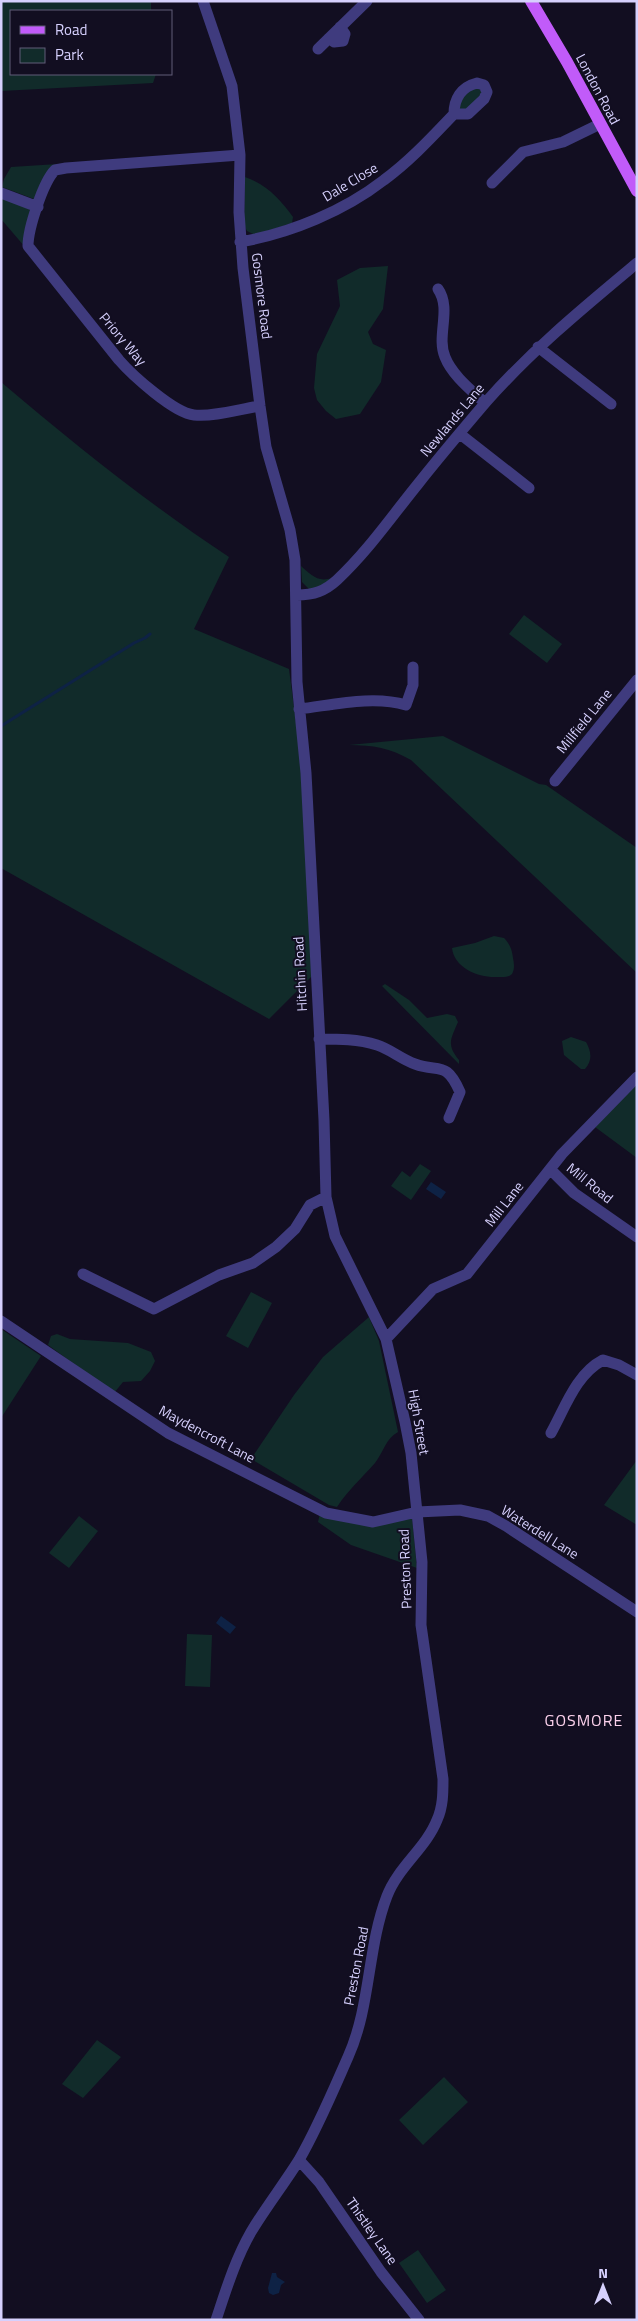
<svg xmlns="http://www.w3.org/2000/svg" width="638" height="2321" viewBox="0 0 638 2321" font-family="'Titillium Web',sans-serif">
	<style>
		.green { fill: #112b2a }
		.water { fill: #0e2245 }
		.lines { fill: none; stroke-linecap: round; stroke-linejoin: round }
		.stream { stroke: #0e2245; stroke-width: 3 }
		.minor { stroke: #3f3b7e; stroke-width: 11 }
		.major { stroke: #c15bf9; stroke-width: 12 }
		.labels { text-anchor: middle; stroke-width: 4; stroke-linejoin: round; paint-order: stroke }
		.street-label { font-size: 14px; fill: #d6d0fd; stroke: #120e21 }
		.quarter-label { font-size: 16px; letter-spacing: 1px; fill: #fdd2ed; stroke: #120e21 }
	</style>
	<rect width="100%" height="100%" fill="#120e21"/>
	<path class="green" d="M1,1H151V11H11V74H156L153,83L1,91Z
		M475,86L483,91L468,111H460L457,103Z
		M58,164L34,199L2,187L4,179L11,167Z
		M245,177C267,185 280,199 293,217L292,223L255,235L247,231L244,225Z
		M1,197L28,208L30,211L25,247L1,219Z
		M388,266L383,309L368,332L373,344L386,350L381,382L360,414L336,419L326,411L317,400L314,388L317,354L340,306L337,280L360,268Z
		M1,382C74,444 149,504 229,557L194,629L289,669L302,768L312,976L269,1019L1,868Z
		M301,566C310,574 318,583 331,578L324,587L309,589L302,582Z
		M524,615L562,644L547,663L509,634Z
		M443,736L539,784L546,785L637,848V973L411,760C390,748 373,745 349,745Z
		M494,936L504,938C510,944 512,950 513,958C514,963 515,969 512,974C508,978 502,977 497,977C479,978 454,968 452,948L475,943Z
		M385,984L409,1000L427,1018L447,1014L455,1016L458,1022C451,1039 446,1044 459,1060V1064L382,986Z
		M571,1037L586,1042C591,1051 593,1060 585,1069H581L564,1055L562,1041Z
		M637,1084V1158L595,1127Z
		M420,1164L431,1171L411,1200L391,1186L402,1171L410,1177Z
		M251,1292L272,1303L248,1348L226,1336Z
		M369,1317L379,1341L398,1432C386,1438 383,1453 375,1463C361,1479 349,1489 337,1507L329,1505L251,1459L294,1395L323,1357Z
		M1,1329L41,1356L1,1418Z
		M57,1334L70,1339L128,1343L151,1352L155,1361L150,1371L141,1381L123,1382L114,1393L48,1345L51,1336Z
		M637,1460V1525L604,1505Z
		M320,1513L359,1524L412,1517L417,1568L351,1545L318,1522Z
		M79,1516L98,1531L69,1568L49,1553Z
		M187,1634L212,1635L210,1687L185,1686Z
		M97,2040L121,2057L83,2098L62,2084Z
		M444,2077L468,2102L423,2145L399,2120Z
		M418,2250L446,2290L427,2303L399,2263Z"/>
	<path class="water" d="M431,1182L446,1192L441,1199L426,1189Z
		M221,1616L236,1627L230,1634L216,1623Z
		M272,2273H276L277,2277L285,2282L281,2285L279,2293L273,2295L269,2293L268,2288Z"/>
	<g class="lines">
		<path class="stream" d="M1,726L134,643L145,638L150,634"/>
		<path class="minor" d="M203,1L232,86L240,155L239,212L243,268L260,406L266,447L290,530L295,560L297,682L306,773L324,1120L326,1197L335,1236L386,1339L405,1422L411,1453L422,1562L421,1625L443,1779C443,1793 443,1807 437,1820C426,1848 398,1867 387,1896C367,1948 371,2006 348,2057C333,2091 318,2127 299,2160C284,2184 266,2207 251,2232C235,2260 226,2290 216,2320
			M329,38L334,42L343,41L345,34L340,27
			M318,49L367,1
			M240,155L66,168L55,170C43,182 28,229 28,246L119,360C132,375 174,413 194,415C215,417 240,409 260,406
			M492,183L523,152L563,142L600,124
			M1,193L38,207
			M240,242C291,233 344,211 384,180C410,161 432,137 454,114C454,99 461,87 477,83L484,85L487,92L484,99L468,114H454
			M438,289C452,309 436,336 445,357C452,375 471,390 485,403
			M538,347L611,404
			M460,434L529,488
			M297,595C314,595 325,591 337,580C368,551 392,516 418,484C440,456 463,429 486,402C533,349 583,308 637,263
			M299,709C333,705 373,695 406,705L413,685V667
			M555,781L637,680
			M319,1039C339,1039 358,1039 377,1045C390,1049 401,1059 415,1064C439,1073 446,1060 460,1092L449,1118
			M550,1169L574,1193L637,1237
			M83,1274L154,1309L219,1275L253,1263L276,1247L295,1229L310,1205L326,1197
			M1,1321L168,1433L326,1513L373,1522L417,1512L460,1510L488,1516L506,1526L637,1612
			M386,1339L433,1289L467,1274L562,1154L637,1077
			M551,1433C565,1408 576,1374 603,1360L619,1365L637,1375
			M299,2160L319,2182L381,2272L419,2320"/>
		<path class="major" d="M531,1L567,62L637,191"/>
	</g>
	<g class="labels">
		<g class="street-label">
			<text transform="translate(598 89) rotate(62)" y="5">London Road</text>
			<text transform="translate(350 182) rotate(-31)" y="5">Dale Close</text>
			<text transform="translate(262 296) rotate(83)" y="5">Gosmore Road</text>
			<text transform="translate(123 339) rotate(50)" y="5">Priory Way</text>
			<text transform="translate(452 420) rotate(-50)" y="5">Newlands Lane</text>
			<text transform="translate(584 721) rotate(-51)" y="5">Millfield Lane</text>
			<text transform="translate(300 974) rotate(-93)" y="5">Hitchin Road</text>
			<text transform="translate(590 1183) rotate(39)" y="5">Mill Road</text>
			<text transform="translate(504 1204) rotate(-52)" y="5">Mill Lane</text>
			<text transform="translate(419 1422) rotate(80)" y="5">High Street</text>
			<text transform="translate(207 1434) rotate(28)" y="5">Maydencroft Lane</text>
			<text transform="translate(540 1532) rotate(32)" y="5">Waterdell Lane</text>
			<text transform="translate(405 1569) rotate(-92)" y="5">Preston Road</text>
			<text transform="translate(356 1966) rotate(-79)" y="5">Preston Road</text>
			<text transform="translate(372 2231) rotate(55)" y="5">Thistley Lane</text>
		</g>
		<g class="quarter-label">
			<text x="584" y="1726">GOSMORE</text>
		</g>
	</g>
	<rect width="638" height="2321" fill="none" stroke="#d6d0fd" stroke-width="5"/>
	<rect x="10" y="10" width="162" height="65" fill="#120e21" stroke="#605c79"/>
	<rect x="20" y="26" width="25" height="8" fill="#c15bf9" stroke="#605c79"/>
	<text x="55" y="35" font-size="15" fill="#d6d0fd">Road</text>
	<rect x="20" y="48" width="25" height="15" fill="#112b2a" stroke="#605c79"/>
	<text x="55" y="60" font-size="15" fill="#d6d0fd">Park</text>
	<g transform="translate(603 2286)" stroke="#120e21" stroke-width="4" paint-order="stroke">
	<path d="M0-4L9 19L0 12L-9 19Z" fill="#d6d0fd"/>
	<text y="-8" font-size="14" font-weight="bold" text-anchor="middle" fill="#d6d0fd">N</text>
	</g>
</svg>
